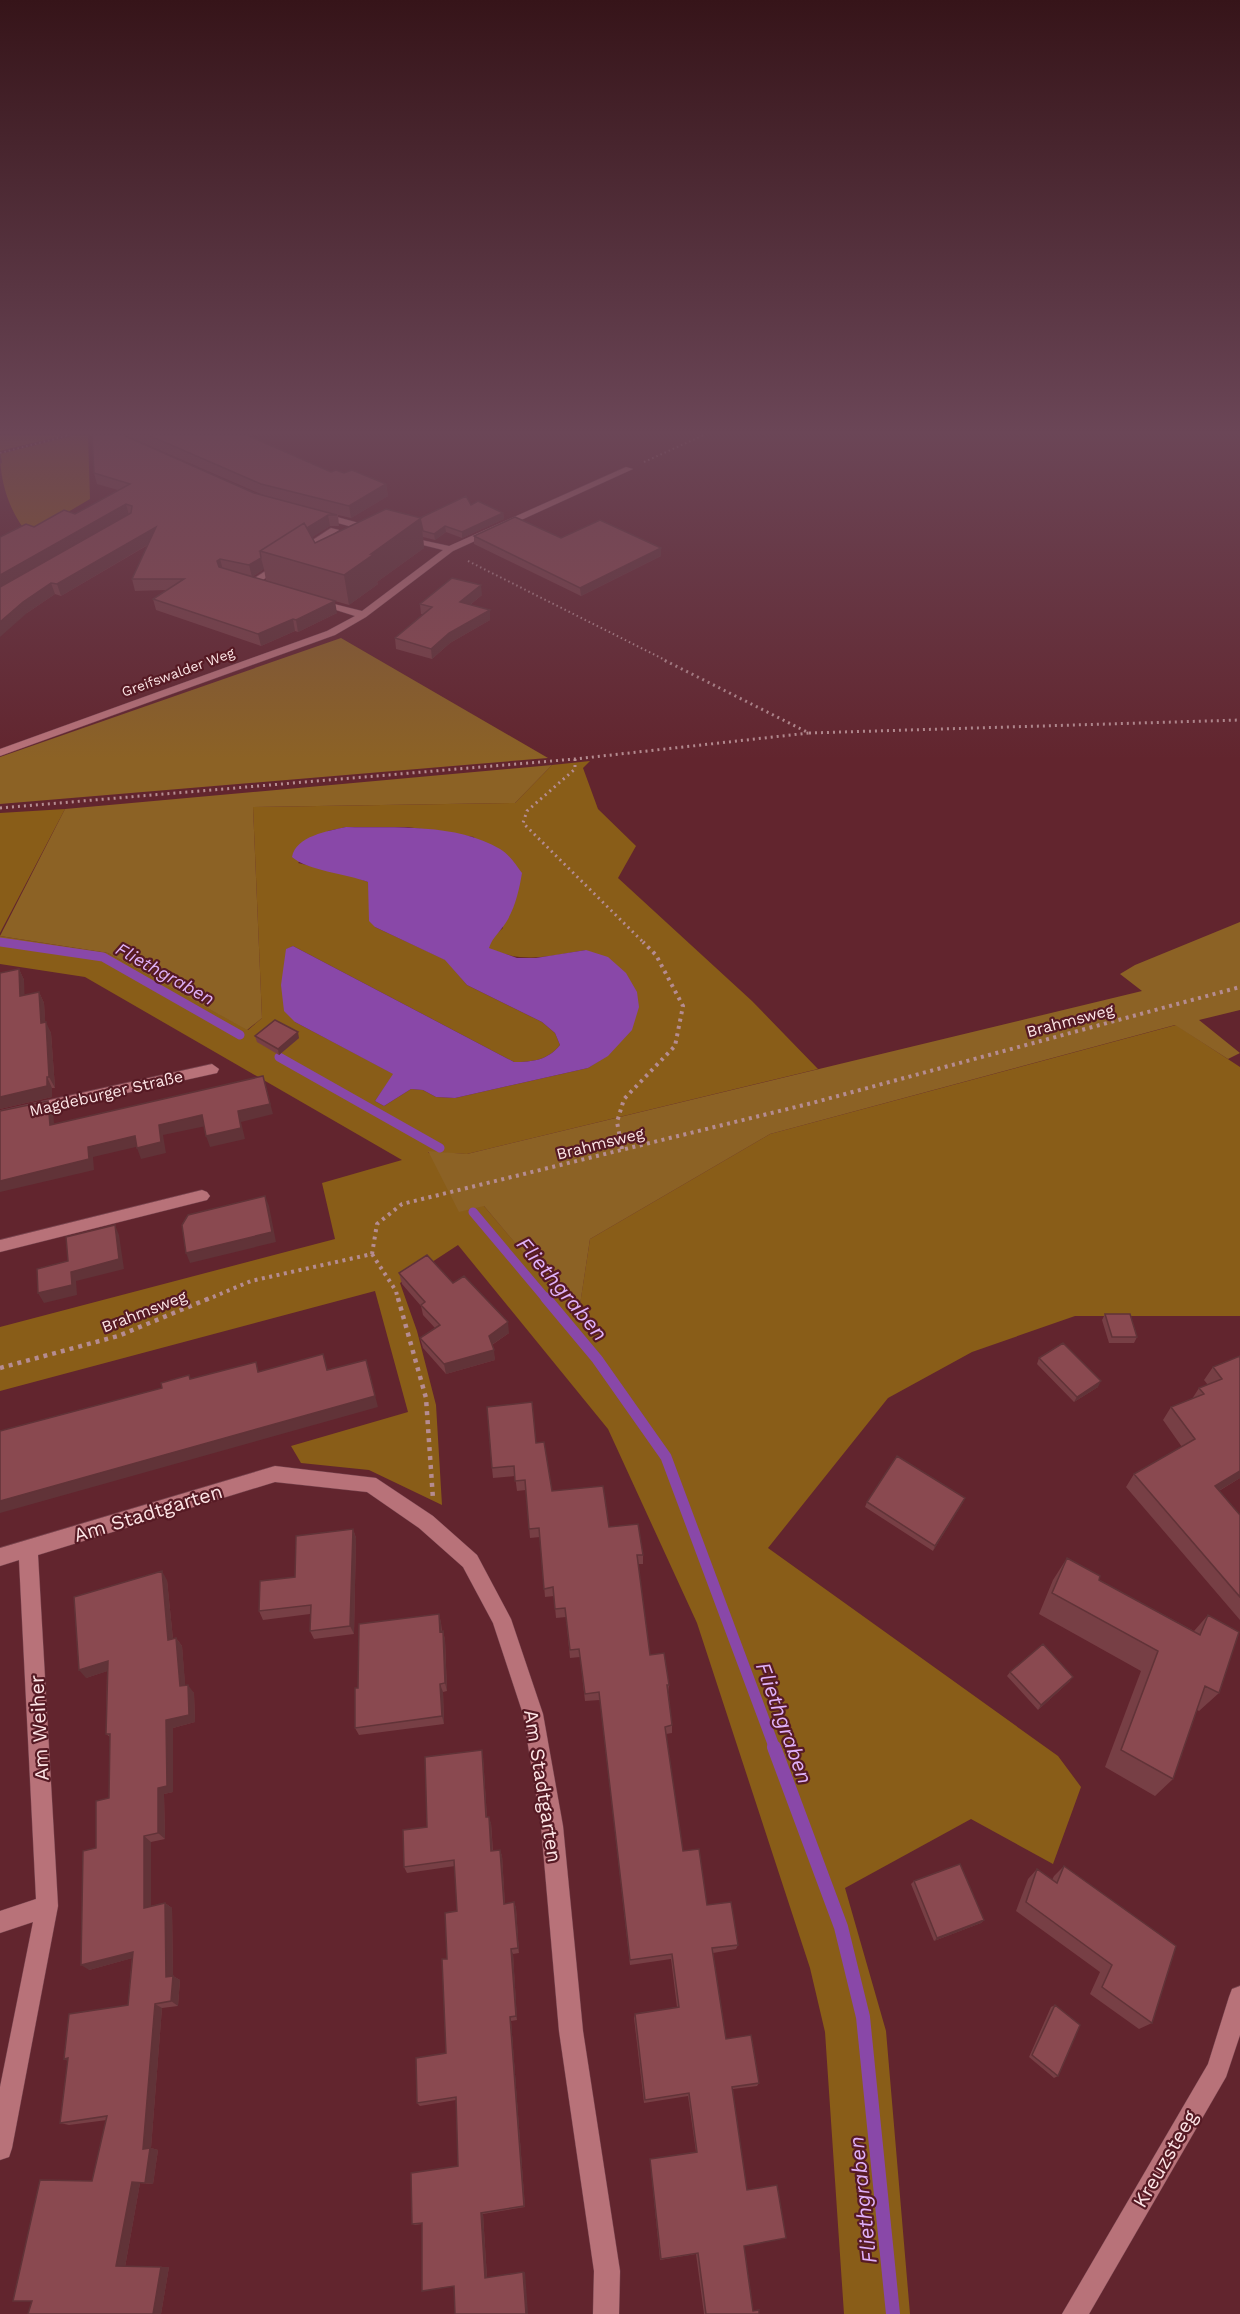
<svg xmlns="http://www.w3.org/2000/svg" width="1240" height="2314" viewBox="0 0 1240 2314" font-family="'Work Sans',sans-serif">
	<style>
		.green { fill: #895d18; fill-rule: evenodd }
		.forest { fill: #8c6225 }
		.water { fill: #8948a8 }
		.lines { fill: none; stroke-linecap: round; stroke-linejoin: round }
		.stream-far3 { stroke: #8948a8; stroke-width: 7 }
		.stream-far2 { stroke: #8948a8; stroke-width: 9 }
		.stream-far1 { stroke: #8948a8; stroke-width: 11 }
		.stream { stroke: #8948a8; stroke-width: 14 }
		.minor-casing { stroke: #74424c; stroke-width: 1 }
		.path-far3 { stroke: #b58c91; stroke-width: 2; stroke-dasharray: 1.5 3; stroke-linecap: butt }
		.path-far2 { stroke: #b58c91; stroke-width: 3; stroke-dasharray: 2 4; stroke-linecap: butt }
		.path-far1 { stroke: #b58c91; stroke-width: 4; stroke-dasharray: 3 4.5; stroke-linecap: butt }
		.path { stroke: #b58c91; stroke-width: 4.5; stroke-dasharray: 4 5; stroke-linecap: butt }
		.minor { fill: #b87279; fill-rule: evenodd }
		.wall { fill: #773f45; fill-rule: evenodd }
		.shaded-wall { fill: #613338 }
		.building { fill: #8a4950; stroke: #613338; stroke-width: 1.5 }
		.labels { text-anchor: middle; stroke-width: 4.5; stroke-linejoin: round; paint-order: stroke }
		.far-street-label { font-size: 14px; fill: #fce4e5; stroke: #561a24 }
		.street-label { font-size: 16px; fill: #fce4e5; stroke: #561a24 }
		.water-label { font-size: 18px; font-style: italic; fill: #dfb0f8; stroke: #561a24 }
		.near-street-label { font-size: 20px; fill: #fce4e5; stroke: #561a24 }
		.near-water-label { font-size: 21px; font-style: italic; fill: #dfb0f8; stroke: #561a24 }
	</style>
	<rect width="100%" height="100%" fill="#62252e"/>
	<path class="green" d="M76,435H88L90,499L29,535C10,514 0,482 0,454Z
		M590,761L583,768L598,809L636,846L618,878L752,1001L818,1069L467,1154L428,1152L484,1206L578,1317L590,1239L770,1134L1176,1025L1240,1067V1316H1075L972,1352L888,1398L768,1548L1058,1756L1081,1787L1053,1864L971,1819L845,1888L886,2031L910,2314H844L825,2032L810,1968L697,1623L608,1429L458,1245L400,1283L417,1331L436,1405L442,1505L369,1470L301,1463L291,1446L408,1412L375,1291L0,1391V1327L335,1239L322,1183L402,1160L85,977L0,964V936L108,953L248,1030L262,1018L253,807L515,803L552,765ZM346,827H408L474,837L503,928L493,937L488,948C523,964 550,956 586,950L608,1055L588,1068L455,1098L436,1097L423,1090L411,1089L384,1106L375,1101L394,1074L295,1022L287,949L293,946L514,1062C533,1062 548,1060 560,1045L555,1033L542,1022L467,985L446,960L375,927L368,882L347,874L298,863L328,831Z
		M65,809L0,933V813Z"/>
	<path class="forest" d="M0,435H65L0,451Z
		M341,638L548,758L0,804V757Z
		M552,765L515,803L253,807L262,1018L247,1030L108,953L0,936L65,809Z
		M1240,922V1010L1199,1020L1240,1053L1228,1059L1175,1025L770,1134L590,1239L578,1318L484,1206L459,1212L428,1151L467,1154L1142,991L1120,974L1135,965Z"/>
	<path class="water" d="M346,827C394,828 457,823 500,849C509,854 516,865 522,873C519,891 514,913 502,928C496,936 492,939 489,948L517,958H536L586,950L608,957L626,973L637,992L639,1007L632,1030L608,1056L588,1068L455,1098L436,1097L423,1090L411,1089L384,1106L375,1101L393,1074L295,1022L284,1011L281,985L286,949L293,946L514,1062C533,1062 548,1060 560,1045L555,1033L542,1022L467,985L445,960L375,927L369,921L368,882C347,874 306,870 292,857C296,836 328,831 346,827Z"/>
	<g class="lines">
		<path class="stream-far3" d="M0,942L8,943"/>
		<path class="stream-far2" d="M0,942L103,957L240,1035
			M279,1057L440,1148
			M473,1212L547,1300"/>
		<path class="stream-far1" d="M546,1298L597,1359L666,1457L775,1749"/>
		<path class="stream" d="M774,1747L841,1927L863,2017L893,2314"/>
		<g class="minor-casing">
			<path id="minor" d="M626,467L633,469L453,551L366,617L335,635L0,756V749L327,631L355,616L314,603V599L362,611L443,550L403,540V536L449,546Z
				M319,512L377,528L379,530L374,533L316,517V513Z
				M331,528L339,530L255,585L247,583Z
				M212,1064L219,1069L217,1073L0,1121V1111Z
				M202,1190L207,1192L210,1196L207,1200L0,1252V1240Z
				M275,1466L376,1478L433,1516L477,1555L511,1619L543,1714L563,1826L583,2031L620,2271L619,2314H593L594,2271L559,2031L541,1826L523,1714L493,1623L463,1567L419,1528L367,1492L275,1482L38,1555L58,1906L12,2148L9,2157L0,2160V2087L33,1922L0,1933V1911L36,1899L19,1560L0,1566V1548Z
				M1240,1986V2035L1226,2077L1089,2314H1062L1208,2064L1229,1997L1232,1989Z"/>
		</g>
		<path class="path-far3" d="M0,453L70,435
			M644,462L704,435
			M468,561L665,660"/>
		<path class="path-far2" d="M809,733L1240,720
			M575,759V769L527,811L523,823L644,943
			M0,808L575,759L809,733L662,659"/>
		<path class="path-far1" d="M622,1149L617,1122L624,1099L675,1046L683,1006L656,955L643,942
			M372,1254L396,1291L398,1300
			M206,1300L251,1281L372,1254L377,1224L402,1204L812,1103L1240,987"/>
		<path class="path" d="M398,1298L426,1398L433,1499
			M0,1368L118,1336L210,1298"/>
		<use href="#minor" class="minor"/>
	</g>
	<path class="wall" d="M125,435H247L331,472L344,473L386,484L388,496L351,518L338,515L339,526H330L312,537L315,543L471,505L503,513L504,519L462,538L446,532L435,540L423,537L424,548L377,582L378,584L349,605L289,588L337,613L298,632L295,631L261,646L156,610L153,599L166,590L135,591L132,579L148,545L61,596L55,594L27,613L34,527L75,514L118,490L97,484L94,473L254,493L263,495ZM264,569L266,581L252,577Z
		M474,536L561,538L661,556L581,596L474,544Z
		M482,595L470,605L490,610V620L450,643L432,659L396,649L395,638L424,614H421L420,604Z
		M19,969L24,980V995L39,992L44,1003L45,1022L51,1033L55,1088H52V1097L0,1109V973Z
		M255,1036L299,1038L279,1055L257,1042Z
		M399,1273L453,1283L509,1333L492,1345L495,1360L446,1374L423,1348L420,1338L435,1328L423,1315L421,1306L402,1284Z
		M1105,1314L1137,1337L1134,1343H1109L1102,1320Z
		M1240,1356V1478L1219,1491L1240,1515V1620L1126,1487L1134,1474L1182,1447L1163,1420L1171,1407L1192,1399L1199,1388L1208,1385L1204,1380L1213,1367Z
		M1039,1358L1098,1387L1074,1402L1037,1364Z
		M536,1443L552,1491L609,1527L643,1555V1564H638L650,1655L669,1685L668,1693L672,1725V1733L666,1734L683,1851L707,1905L738,1945L736,1949L713,1953L726,2039L759,2083L757,2086L733,2089L744,2246L753,2310H759V2314H704L696,2254L660,2260L650,2159L696,2152L688,2096L644,2103L634,2018L635,2014L677,2007L671,1959L630,1965L600,1700L585,1701L580,1657L570,1658L566,1617L556,1618L554,1596L545,1597L540,1537L530,1538L526,1490L517,1491L515,1476L493,1478L492,1468Z
		M965,1498L933,1551L865,1507L867,1502Z
		M353,1529L356,1538L354,1634L314,1639L310,1631V1614L263,1620L259,1611L295,1577Z
		M1067,1558L1099,1580L1194,1631L1208,1615L1219,1693L1199,1711L1197,1710L1173,1779L1155,1796L1105,1767L1141,1671L1039,1614L1053,1580Z
		M167,1580L173,1639L176,1638L182,1646L185,1685L194,1693L195,1722L173,1728V1792L164,1794L165,1839L151,1842V1906L165,1903L172,1908L173,1976L180,1980L178,2006L162,2008L151,2148L158,2150L153,2184L140,2183L125,2267H169L161,2314H28L92,2181L107,2120L69,2125L60,2123L68,2061L64,2059L128,2005L132,1958L89,1970L96,1848L109,1798L110,1737L106,1734L107,1671L86,1678Z
		M439,1614L441,1623L442,1631H443L445,1640L447,1691L443,1692L444,1724L359,1735L355,1728L358,1688Z
		M1010,1672L1070,1681L1038,1710L1007,1676Z
		M483,1757L487,1817L491,1823L493,1851L500,1850L502,1856L505,1904L514,1902L516,1908L519,1953L513,1954L517,2020L511,2021L525,2207L483,2214L487,2278L525,2272L454,2286L422,2224L415,2225L412,2224L458,2166L456,2100L420,2106L417,2103L446,2053L457,1911L455,1866L407,1873L404,1867L427,1827Z
		M1064,1866L1152,2023L1139,2029L1090,1994L1100,1972L1016,1911L1028,1879L1037,1869L1052,1880L1054,1876Z
		M914,1881L984,1920L981,1923L934,1941L911,1884Z
		M1055,2005L1058,2076L1054,2078L1029,2057L1051,2007Z"/>
	<path class="shaded-wall" d="M0,452L2,463L0,464Z
		M386,484L388,496L351,518L349,506Z
		M126,504L129,515L0,588V575Z
		M503,513L504,519L462,538V532Z
		M328,515L330,526L281,557L268,553Z
		M421,518L424,548L377,582L378,584L349,605L344,575L371,554Z
		M445,526L446,532L435,540L434,534Z
		M156,527L159,538L61,596L57,584Z
		M661,548V556L581,596L580,588Z
		M261,558L264,569L252,577L249,565Z
		M220,559L223,570L220,572L217,561Z
		M51,583L55,594L27,613L0,637V622L23,602Z
		M481,585L482,595L461,612L460,602Z
		M335,601L337,613L298,632L296,620Z
		M490,610V620L450,643L432,659L431,649L449,633Z
		M293,619L295,631L261,646L258,634Z
		M19,969L24,980L25,1007L20,996Z
		M39,992L44,1003L46,1034L41,1023Z
		M46,1022L51,1033L55,1088L49,1077Z
		M298,1032L299,1038L279,1055L278,1049Z
		M263,1076L273,1114L241,1122L245,1139L210,1147L206,1136L238,1111Z
		M47,1077L52,1088V1097L0,1109V1097Z
		M48,1101L53,1111L55,1135L50,1125Z
		M202,1115L206,1126L163,1135L166,1153L141,1159L137,1148L159,1125Z
		M135,1136L140,1146L93,1157L94,1170L0,1192V1181L88,1147Z
		M265,1196L269,1206L276,1242L190,1263L186,1253Z
		M115,1225L119,1235L124,1269L76,1281L77,1295L44,1303L38,1293L71,1272Z
		M508,1322L509,1333L490,1346L489,1336Z
		M494,1350L495,1360L446,1374L444,1364Z
		M366,1360L378,1407L0,1513V1501Z
		M1101,1381L1098,1387L1074,1402L1077,1397Z
		M1240,1471V1478L1205,1499L1215,1486Z
		M965,1498L963,1503L933,1551L935,1546Z
		M353,1529L356,1538L354,1634L350,1626Z
		M162,1571L167,1580L174,1649L168,1640Z
		M439,1614L441,1623L442,1640L440,1632Z
		M443,1631L445,1640L447,1691L445,1683Z
		M176,1638L182,1646L186,1694L180,1686Z
		M108,1661L114,1669L86,1678L79,1670Z
		M1073,1677L1070,1681L1038,1710L1041,1705Z
		M440,1684L443,1692L444,1724L442,1716Z
		M188,1685L194,1693L195,1722L173,1728V1792L164,1794L165,1839L158,1833V1788L166,1720Z
		M482,1750L483,1757L487,1823L486,1817Z
		M489,1817L491,1823L493,1857L491,1851Z
		M144,1836L151,1842V1914L144,1908Z
		M500,1850L502,1856L505,1909L504,1904Z
		M514,1902L516,1908L519,1953L518,1948Z
		M165,1903L172,1908L173,1976L180,1980L178,2006L171,2001L166,1977Z
		M984,1920L981,1923L934,1941L937,1938Z
		M511,1949L513,1954L517,2020L516,2016Z
		M133,1952L140,1956L89,1970L81,1965Z
		M155,2004L162,2008L151,2148L158,2150L153,2184L145,2183L143,2149Z
		M510,2017L511,2021L525,2207L524,2206Z
		M132,2182L140,2183L125,2267L116,2266Z
		M481,2213L483,2214L487,2278H485Z
		M161,2267H169L161,2314H153Z
		M523,2272H525L528,2314H526Z"/>
	<path class="building" d="M92,435H123L254,493L337,515H328L307,528L304,523L260,551L261,558L249,565L220,559L217,561L219,567L335,601L296,620L293,619L258,634L153,599L184,579H132L156,527L57,584L51,583L23,602L0,622V587L131,513L132,506L126,504L0,575V537L26,524L34,527L64,510L75,514L130,484L94,473Z
		M148,435H247L331,472L336,470L344,473L352,470L386,484L349,506L261,484Z
		M466,496L471,505L478,501L503,513L462,532L445,526L434,534L423,531L420,518Z
		M386,509L421,518L371,554H374L344,575L260,551L304,523L315,543Z
		M515,517L561,538L600,520L661,548L580,588L474,536Z
		M452,578L481,585L460,602L490,610L449,633L431,649L395,638L432,607L420,604Z
		M19,969L20,996L39,992L41,1023L46,1022L49,1077H47V1086L0,1097V973Z
		M275,1020L298,1032L278,1049L255,1036Z
		M263,1076L270,1104L238,1111L241,1128L206,1136L202,1115L159,1125L161,1142L137,1148L135,1136L88,1147L89,1159L0,1181V1111L48,1101L50,1125Z
		M265,1196L272,1232L186,1253L182,1225L188,1215Z
		M115,1225L119,1259L71,1272L72,1285L38,1293L37,1269L68,1261L66,1237Z
		M427,1255L453,1283L464,1276L508,1322L489,1336L494,1350L444,1364L420,1338L440,1325L421,1305L425,1302L399,1273Z
		M1105,1314H1130L1137,1337H1112Z
		M1063,1343L1101,1381L1077,1397L1039,1358Z
		M323,1354L327,1370L366,1360L375,1396L0,1501V1431L162,1388L161,1383L189,1375L190,1379L256,1362L258,1372Z
		M1240,1356V1471L1215,1486L1240,1515V1597L1134,1474L1195,1439L1171,1407L1204,1394L1199,1388L1222,1379L1213,1367Z
		M532,1402L536,1443L544,1442L552,1491L603,1486L609,1527L638,1524L643,1555H637L650,1655L664,1653L669,1685H667L672,1725L665,1727L683,1851L699,1849L707,1905L731,1902L738,1945L712,1948L726,2039L751,2035L759,2083L732,2087L747,2190L777,2185L786,2238L744,2246L753,2311L759,2310V2314H706L698,2253L661,2259L650,2159L697,2152L689,2093L645,2100L635,2014L679,2007L672,1954L630,1960L599,1692L585,1694L579,1649L570,1650L565,1608L555,1609L553,1587L544,1589L539,1528L529,1529L525,1480L515,1481L514,1466L492,1468L487,1407Z
		M897,1456L965,1498L935,1546L867,1502Z
		M353,1529L350,1626L310,1631L311,1605L259,1611L260,1581L295,1577L296,1536Z
		M1067,1558L1100,1576L1099,1580L1200,1635L1208,1615L1239,1632L1219,1693L1205,1686L1173,1779L1121,1750L1158,1651L1052,1593Z
		M162,1571L168,1640L176,1638L180,1686L188,1685L189,1715L166,1720L167,1786L158,1788V1833L144,1836V1908L165,1903L166,1977L173,1976L171,2001L155,2004L143,2149L150,2148L145,2183L132,2182L116,2266L161,2267L153,2314H28L32,2301H13L40,2180L92,2181L107,2116L60,2123L68,2058L64,2059L69,2014L128,2005L133,1952L81,1965L83,1851L96,1848V1801L109,1798L110,1734H106L108,1661L79,1670L74,1597Z
		M439,1614L440,1632L443,1631L445,1683L440,1684L442,1716L355,1728V1688H358L359,1624Z
		M1043,1644L1073,1677L1041,1705L1010,1672Z
		M482,1750L486,1817H489L491,1851L500,1850L504,1904L514,1902L518,1948L511,1949L516,2016L510,2017L524,2206L481,2213L485,2278L523,2272L526,2314H455L454,2286L422,2291V2223L412,2224L411,2173L458,2166L456,2097L417,2103L416,2058L446,2053L442,1959H447L445,1913L457,1911L454,1860L404,1867L403,1830L427,1827L425,1757Z
		M960,1864L984,1920L937,1938L914,1881Z
		M1064,1866L1176,1946L1152,2023L1102,1987L1112,1965L1026,1902L1037,1869L1057,1883Z
		M1055,2005L1080,2025L1058,2076L1032,2055Z"/>
	<linearGradient id="sky" x2="0" y2="1"><stop stop-color="#361419"/><stop offset="0.57" stop-color="#6b4657"/><stop offset="1" stop-color="#6b4657" stop-opacity="0"/></linearGradient>
	<rect width="1240" height="759" fill="url(#sky)"/>
	<g class="labels">
		<g class="far-street-label">
			<text transform="translate(178 672) rotate(-20)" y="5">Greifswalder Weg</text>
		</g>
		<g class="street-label">
			<text transform="translate(1070 1020) rotate(-15)" y="6">Brahmsweg</text>
			<text transform="translate(106 1093) rotate(-13)" y="6">Magdeburger Straße</text>
			<text transform="translate(600 1143) rotate(-14)" y="6">Brahmsweg</text>
			<text transform="translate(144 1311) rotate(-21)" y="6">Brahmsweg</text>
		</g>
		<g class="water-label">
			<text transform="translate(165 974) rotate(29)" y="6">Fliethgraben</text>
		</g>
		<g class="near-street-label">
			<text transform="translate(148 1513) rotate(-17)" y="7">Am Stadtgarten</text>
			<text transform="translate(39 1728) rotate(-93)" y="7">Am Weiher</text>
			<text transform="translate(543 1786) rotate(81)" y="7">Am Stadtgarten</text>
			<text transform="translate(1165 2159) rotate(-60)" y="7">Kreuzsteeg</text>
		</g>
		<g class="near-water-label">
			<text transform="translate(562 1289) rotate(50)" y="7">Fliethgraben</text>
			<text transform="translate(784 1723) rotate(70)" y="7">Fliethgraben</text>
			<text transform="translate(863 2200) rotate(-96)" y="7">Fliethgraben</text>
		</g>
	</g>
</svg>
